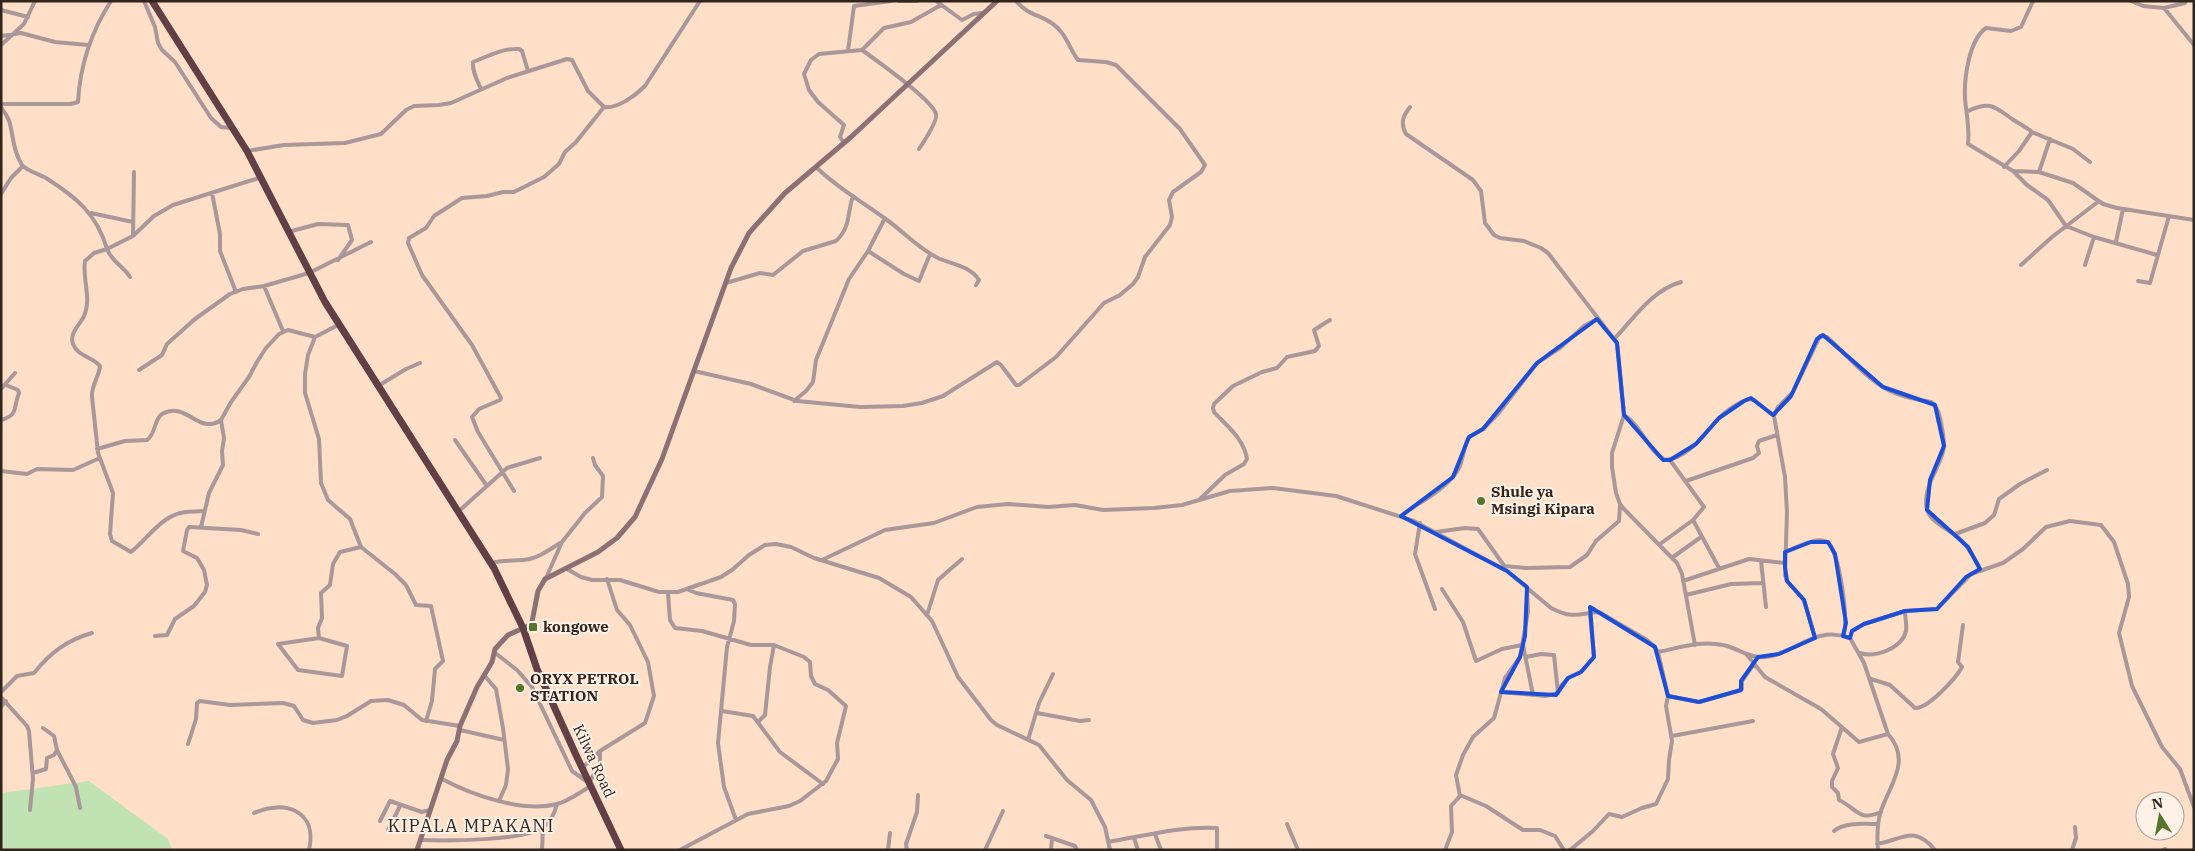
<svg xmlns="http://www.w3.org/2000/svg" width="2195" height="851" viewBox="0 0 2195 851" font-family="'IBM Plex Serif',serif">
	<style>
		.green { fill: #c1e3b4 }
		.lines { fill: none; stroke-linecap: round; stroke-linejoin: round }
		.street { stroke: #a99799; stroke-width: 4 }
		.secondary { stroke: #8b7174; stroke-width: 5 }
		.highway { stroke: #613f44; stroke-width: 7 }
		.marked { fill: none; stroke: #1d4ed8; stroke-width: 4; stroke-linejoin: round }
		.poi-dot { fill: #56752a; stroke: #fef1e7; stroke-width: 2 }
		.labels { text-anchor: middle; stroke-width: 4; stroke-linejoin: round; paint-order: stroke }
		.poi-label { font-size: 15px; font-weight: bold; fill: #30241b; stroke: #fef1e7; text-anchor: start }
		.street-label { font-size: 15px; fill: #30241b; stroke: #fef1e7 }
		.quarter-label { font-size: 18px; letter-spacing: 1px; fill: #30241b; stroke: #fef1e7 }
	</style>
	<rect width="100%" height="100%" fill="#ffdfc7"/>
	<path class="green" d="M89,781L168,839L172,850H1V793Z"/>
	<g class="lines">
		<path class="street" d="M144,1L155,27L158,43L162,50L175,62L211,118L221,127L231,128
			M899,1H917
			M936,1L962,20L974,14L982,13
			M2033,1L2021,27L2011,31L1986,28C1969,40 1964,78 1965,98C1966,113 1970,128 1968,144L2013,171L2039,172L2073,183L2103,204L2117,208L2194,220
			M2131,1L2143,6L2164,8L2194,45
			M2164,8L2185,3V1
			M1,10L28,17
			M1,36L21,33L55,42L88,45
			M1,45L24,24L35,1
			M862,50C876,60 933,101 936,114C938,120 923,143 919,149
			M848,51L854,6L891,1
			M481,89C477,80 472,71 473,62C488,56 503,48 519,49L522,51L528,71
			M1,104H71L78,102C80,65 91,32 111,1
			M1,107C4,112 9,118 10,124C13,137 14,153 22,165C27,171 39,174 46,178C76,197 97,214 107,249L94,253L85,261C82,279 92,298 84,316C80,325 69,333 73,344C78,357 92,356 100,366C99,377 91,386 92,397L98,453L113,493L110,534L112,541L131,552C146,540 159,520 177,514C185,511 195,512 204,511
			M1410,107C1403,116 1400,123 1406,134L1473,180L1481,191L1485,223L1494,235L1500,238L1524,241L1541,248L1548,253L1617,343L1624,415L1612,453V467L1616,493L1620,504L1624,509L1677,563L1682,574L1695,645
			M1968,111C1990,101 1994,106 2012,119C2018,123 2026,127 2032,132
			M844,143L840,137L844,125L818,102L809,90L804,74L811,60L819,54L862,50L884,28L911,22L941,5
			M247,151L284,145L345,143L381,134L406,110L414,106L439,105L451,103L507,78L567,59L572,60L588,91L604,107C618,109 636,95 645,86L700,1
			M816,167C837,188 863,202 887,220C904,232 920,250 940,259C953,264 971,267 979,280L976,285
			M2004,167L2019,151L2032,132L2073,149L2090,162
			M2013,171L2027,185L2048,200L2066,226L2094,237L2157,255
			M2039,172L2050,139
			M212,193L220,234V251L236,292
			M1,194L11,178L23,166
			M91,213L133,222
			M288,232L318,224L348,225L352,240L338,260
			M133,236L134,172
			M2116,242L2123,209
			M868,251L904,274L919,281L930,254
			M2021,265L2052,237L2099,201
			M2085,265L2094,237
			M130,277C123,266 112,262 107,249L133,236L154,216L173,205L259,178
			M2138,281L2150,283L2169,216
			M726,283L760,273L773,275L803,251L836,241C851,227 847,213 853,196
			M264,286L283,331
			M338,325L315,337L308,355L305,374V393L319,439L321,483L328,500L350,519L361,547L395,574L406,585L416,605L431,606L443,661L435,669L432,701L426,721
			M1615,338C1636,316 1651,291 1681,282
			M139,370L162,355L167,344L195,319L230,294L243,289L264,286L309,273L371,242
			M694,371L751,384L797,401L860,407L903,406L922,403L943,396L997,362L1001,365L1016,385H1019L1056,357L1104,303L1120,295L1133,284L1138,277L1145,257L1170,225L1172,217L1169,200L1173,192L1201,172L1205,165L1180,129L1116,65L1106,62L1078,60C1069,48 1066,33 1053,24C1039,14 1029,16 1016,1
			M378,386L406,369L420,363
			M1,389L15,373
			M794,401L806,391L813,382L816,360L849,279L868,251L885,218
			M1624,415C1642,426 1647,450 1665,460C1689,458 1704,434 1719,418C1727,410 1738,403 1748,399L1754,400L1774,416
			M1,420C19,415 13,407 19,393L18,390L6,385
			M455,440L487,486
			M97,449L125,441L147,440C156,434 154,419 162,414C182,402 195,426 210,424C214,424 218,422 221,420
			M1,471L27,474L37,469L73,470L100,458
			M1686,481L1753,458L1759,453L1757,446L1759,441L1777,435
			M514,491L478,432L472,417L479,409L500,400L501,398L472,345L422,275L408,243L409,238L426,228L434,216L462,198L487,196L503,192H514L544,177L559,164L565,152L576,142L604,107
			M1200,499L1225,475L1244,464L1247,459C1244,439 1227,426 1214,412L1213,408L1214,404L1233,386L1262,372L1277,368L1287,357L1315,351L1319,346L1314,330L1330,320
			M459,511L507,468L540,458
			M1401,516C1419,502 1446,490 1458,470C1464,460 1463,446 1469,437L1483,429L1498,414L1537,363L1560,348L1584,326L1597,319
			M1693,520L1719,568
			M1420,523L1415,554L1435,609
			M201,527L209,493L223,465L222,451L224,438L221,420L231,402L249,377L257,362L266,348L279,334L288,330L315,337
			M1436,532L1465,528L1478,529L1505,567
			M1955,534L1985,523L1994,515L1999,499L2020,484L2047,470
			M1660,544L1693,520L1704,507L1670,460
			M1785,552C1796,548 1816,536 1827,542C1839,548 1850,625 1843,636
			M1673,557L1701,537
			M822,560L885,530L934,523L977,507L1008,504L1048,507L1075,505L1103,510L1154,508L1182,505L1230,491L1273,488L1336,496L1414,521L1507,571L1551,608C1572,619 1578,614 1599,612L1647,640L1655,647L1658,652L1668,696L1666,706L1672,741L1669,760L1668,779L1656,804L1642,808L1622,817L1609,814L1593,831L1570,850
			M1761,561L1766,607
			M491,563C502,560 512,561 523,560C537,559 549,550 560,543
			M1505,566L1526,568L1570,567L1587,555L1596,541L1619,521L1620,505
			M567,569L581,577L592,580H620L659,592H678L721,577L732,570L749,555L765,545L776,544L791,547L814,558L879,578L911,597L932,621L958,677L991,720L997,725L1039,745L1067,780L1091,800L1105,827L1110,850
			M546,578L562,542L585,513L602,497L603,476L595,465L593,458
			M1683,581L1749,559L1785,563
			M1442,589L1463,622L1476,661L1502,649L1522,645
			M689,590L696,593L733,600L735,604L734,621L727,647L718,743L724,787L736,820
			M668,593L670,620L675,628L702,631L751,645H774L804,657L810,662L811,676L815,684L828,690L846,706L837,743L838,759L826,781L800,801L789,806L748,814L680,850
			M1686,595L1731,584L1763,583
			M927,615L938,580L962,559
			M155,636L167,635L175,619L194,606L205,592L207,585L204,570L197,558L183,551L187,530L189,527L241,530L258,534
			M319,638L347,646L342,676L298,670L278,644Z
			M319,638L318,628L322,618L321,593L330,585L333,564L340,552L361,547
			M1815,638L1804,600L1787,581L1785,575L1787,512L1785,477L1774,416L1778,407L1793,392L1820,336L1827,337C1850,357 1868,383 1897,394C1907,398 1920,400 1931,402C1938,407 1939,414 1941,422C1942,429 1944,437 1944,445C1944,462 1926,480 1926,503C1926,523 1950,528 1961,540C1969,548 1975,559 1980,569
			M1850,638L1852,631L1864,624L1905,611L1937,609L1971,574L2003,563L2023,549L2046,527L2070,521L2101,525L2114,542L2128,584L2129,597L2119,633L2132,686L2162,747L2180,769L2194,807
			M1523,645L1533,695
			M494,652L517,670L532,687L572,771L589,783L594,774L600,767V751
			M1658,652C1679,648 1701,640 1723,645C1738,648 1750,659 1766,657C1797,653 1814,625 1850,638L1864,663L1888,734C1913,762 1888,786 1880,814C1877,826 1877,838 1878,850
			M1860,653C1876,658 1902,648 1906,631C1907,625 1905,617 1905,611
			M1747,655L1765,677L1821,709L1859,742L1888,734
			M484,675L496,689L503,728L508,769L506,785L499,801
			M1871,679L1890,685L1915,708C1928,709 1956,678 1962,667L1958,662L1963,625
			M1559,688L1568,678L1581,672L1594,657L1590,614
			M1,692L17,676L34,673C50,653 67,640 92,633
			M1501,692L1545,696L1558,693L1554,655L1541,654L1526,657
			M1668,696L1699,702L1738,691L1742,689V681L1754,664
			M1,697L27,726L29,731L33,779L30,810
			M1,707L6,701
			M722,711L753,716L780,752L823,784
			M1037,713L1080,721L1089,720
			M758,722L765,715L770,667L774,645
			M1842,727L1833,754L1838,768L1832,781V787L1838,793L1839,800C1858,809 1858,822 1881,812
			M460,730L504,740
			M1672,736L1753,721
			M1028,740L1039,703L1053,674
			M188,744L196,719L197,703L200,701L230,705L283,703L294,706L303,720L313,723L337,720L347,716L371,701L388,700L404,705L422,720L460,726
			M57,750L76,787L80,808
			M582,768L600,751L645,723L654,696L648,662L630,625L617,610L607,579
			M33,773L46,769L47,758L54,755L57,750L54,736L43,728
			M442,779C472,795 523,813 557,804C569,801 580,792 591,786
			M1460,795L1486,806L1523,830H1540L1555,836L1564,850
			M254,813C285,799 318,811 309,850
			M380,821L390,801L422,812L430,810
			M1287,824L1298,850
			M388,830L400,806
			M1834,831C1844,822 1865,824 1878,824
			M1155,834L1161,850
			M1046,836L1075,846L1077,850
			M1134,838L1138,850
			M421,840C445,841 526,841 544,827C551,821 555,812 557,804
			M1108,842C1144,836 1180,826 1217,828V850
			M1877,844C1902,840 1914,824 1935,850
			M542,850L543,827
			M888,850L890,833
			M907,850L906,844L917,812L918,795
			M985,850L1003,811
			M1051,850L1052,838
			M1445,850L1452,832L1451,806L1460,796L1456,775L1463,755L1473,737L1494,718L1505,678L1520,657L1528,612L1527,589
			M2072,850L2076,838L2075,827
			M2163,850L2165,849"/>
		<path class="secondary" d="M417,850L447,760L457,741L460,726L477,687L492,662L495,649L508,635L528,626L532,622L538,591L545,579L598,552L617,538L635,517L662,459L731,268L749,233L785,193L851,137L997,1"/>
		<path class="highway" d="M152,1L247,151L325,302L494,568L523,628L537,669L576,755L621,850"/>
	</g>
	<path class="marked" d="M1597,319L1617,343L1624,415L1663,460H1670L1696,444L1719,418L1744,401L1751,398L1773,415L1791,396L1817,339L1823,335L1883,387L1935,405L1944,446L1930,480L1927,510L1968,547L1980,569L1966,577L1937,609L1905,611L1864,624L1852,631L1850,638L1843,636L1846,623L1835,554L1828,542H1811L1785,552V567L1787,581L1804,600L1815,638L1779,654L1758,657L1741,681V690L1699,702L1668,696L1655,647L1590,607L1594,657L1581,672L1568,678L1556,695L1501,692L1520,657L1525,636L1527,587L1507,571L1401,516L1453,477L1469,437L1483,429L1537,363Z"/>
	<g class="poi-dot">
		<circle cx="1481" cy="501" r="5"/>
		<rect x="528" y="622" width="10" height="10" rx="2.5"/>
		<circle cx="520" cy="688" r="5"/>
	</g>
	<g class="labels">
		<g class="poi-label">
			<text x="1491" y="497">Shule ya<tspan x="1491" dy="17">Msingi Kipara</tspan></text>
			<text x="543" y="632">kongowe</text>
			<text x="530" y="684">ORYX PETROL<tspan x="530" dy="17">STATION</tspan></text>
		</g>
		<g class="street-label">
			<text transform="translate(594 761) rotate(65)" y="5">Kilwa Road</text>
		</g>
		<g class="quarter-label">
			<text x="471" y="832">KIPALA MPAKANI</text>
		</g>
	</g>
	<rect width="2195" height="851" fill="none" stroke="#30241b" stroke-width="5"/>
	<g transform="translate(2160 816) rotate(349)"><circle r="24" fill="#fef1e7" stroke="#ac9f95"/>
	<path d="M0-4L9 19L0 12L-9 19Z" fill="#56752a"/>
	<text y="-8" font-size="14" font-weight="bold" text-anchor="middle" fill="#30241b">N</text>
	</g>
</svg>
